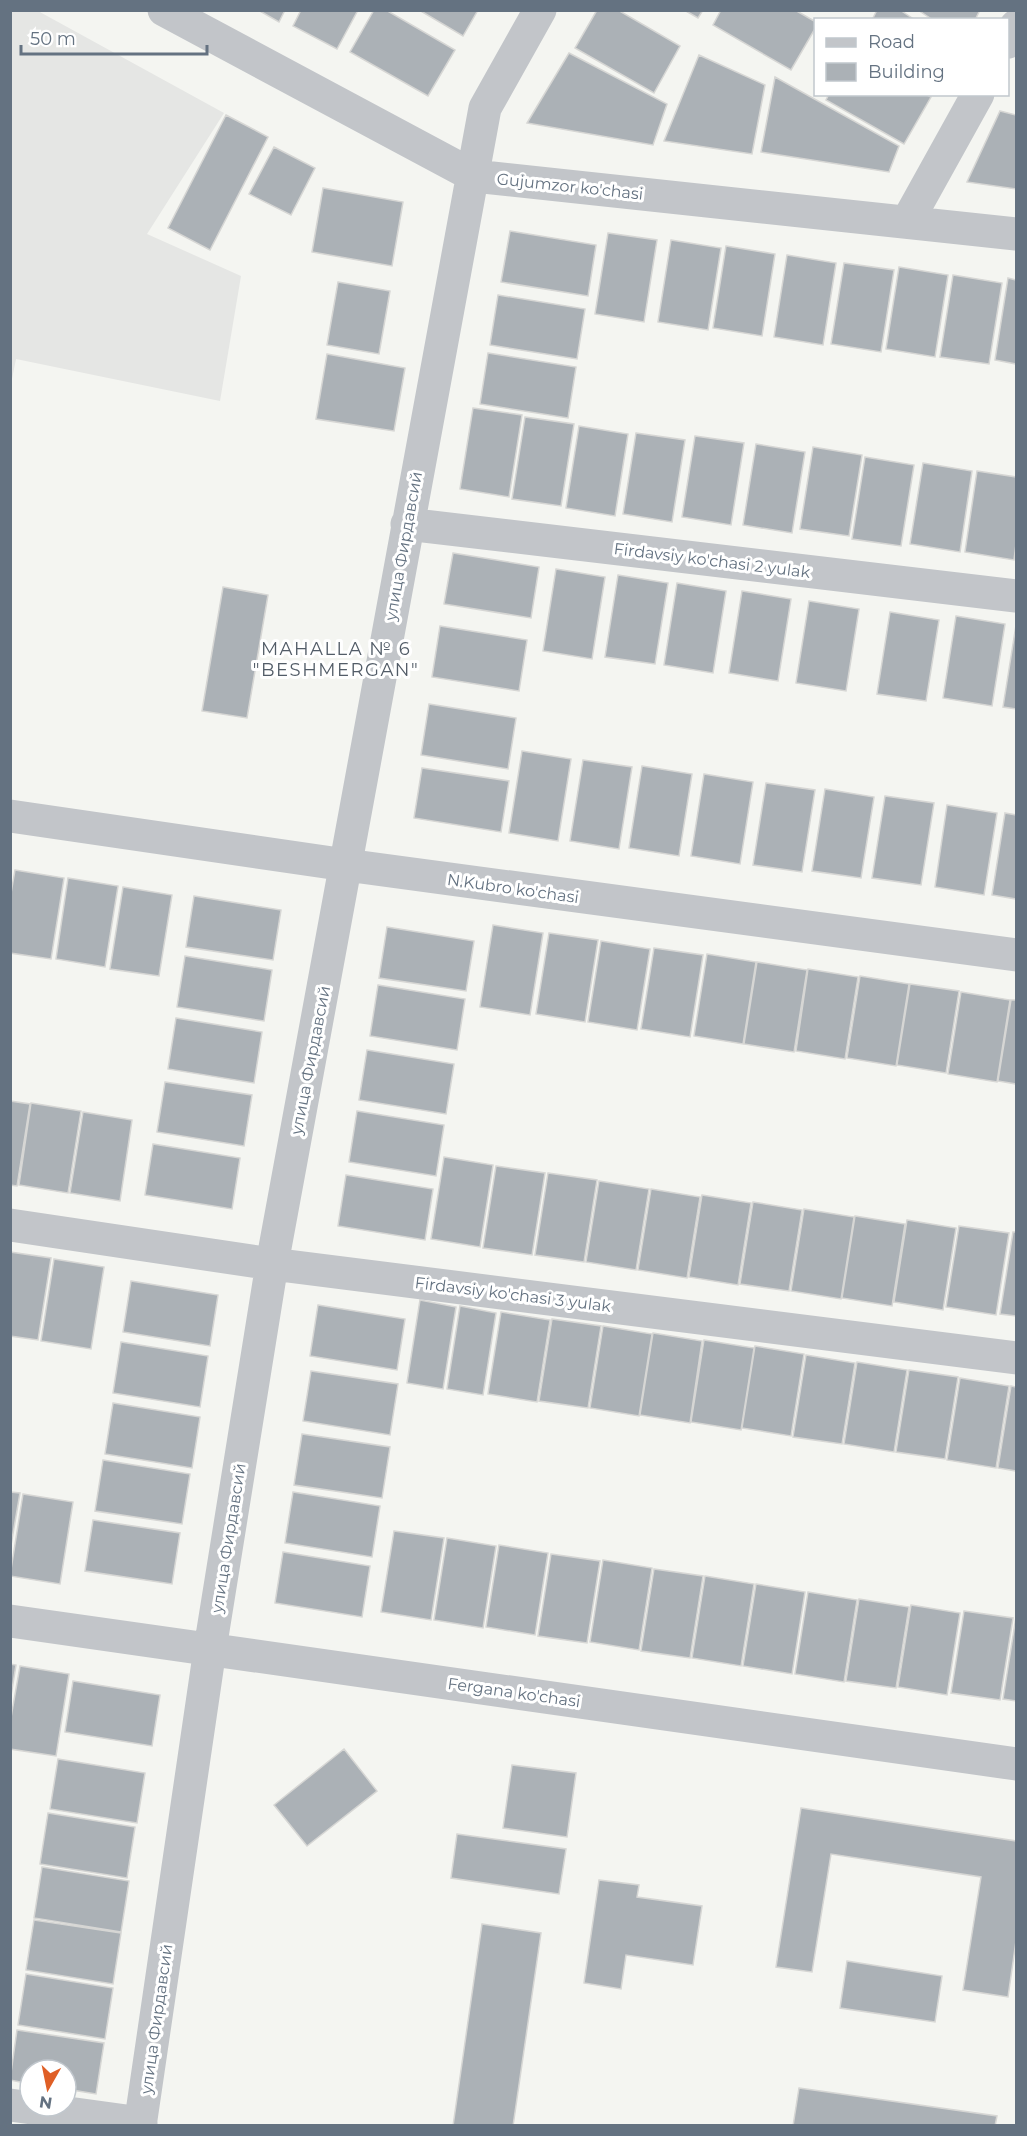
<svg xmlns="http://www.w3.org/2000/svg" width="1027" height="2136" viewBox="0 0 1027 2136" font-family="Montserrat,sans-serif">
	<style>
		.built { fill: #e5e6e4 }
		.building { fill: #abb1b6; stroke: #d6d6d4; stroke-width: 1.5 }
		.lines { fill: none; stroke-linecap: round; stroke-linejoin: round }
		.minor { stroke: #c2c5c9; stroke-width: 33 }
		.labels { text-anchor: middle; stroke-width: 6; stroke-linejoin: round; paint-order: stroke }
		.street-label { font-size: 16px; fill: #647281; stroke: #fff }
		.neighbourhood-label { font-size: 18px; letter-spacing: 1.5px; fill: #525c67; stroke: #fff }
	</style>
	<rect width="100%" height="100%" fill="#f4f5f1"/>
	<path class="built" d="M11,10L38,11L224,113L147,234L241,276L220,401L16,359L11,384Z"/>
	<path class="building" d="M258,10H285L279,22Z
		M301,10H358L337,49L293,26Z
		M374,10H386L455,50L428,96L350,52Z
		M419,10H478L463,36Z
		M597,10H618L680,46L654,93L575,48Z
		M684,10H703L698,18Z
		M721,10H795L816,22V27L791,70L713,25Z
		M877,10H900L915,20H872Z
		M918,10H980L975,20H933Z
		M569,53L667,104L653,145L527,123Z
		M699,55L765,85L752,154L664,141Z
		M775,77L899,146L889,172L761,152Z
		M829,94H925L931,97L904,144L826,100Z
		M1000,111L1016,115V189L967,182Z
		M226,115L268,137L210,250L168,228Z
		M274,147L315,168L291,215L249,194Z
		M323,188L403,202L392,266L312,252Z
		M510,231L596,245L588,296L501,282Z
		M608,233L657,240L644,322L595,314Z
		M671,240L721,248L708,330L658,322Z
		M726,246L775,254L762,336L713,328Z
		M787,255L836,263L823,345L774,337Z
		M844,263L894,270L881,352L831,344Z
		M899,267L948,275L935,357L886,349Z
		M953,275L1002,283L989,364L940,357Z
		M1008,278L1016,280V364L995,360Z
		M338,282L390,291L379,354L327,345Z
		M498,295L585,309L577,359L490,345Z
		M488,353L576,367L568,418L480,404Z
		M327,354L405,368L394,431L316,419Z
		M473,408L522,415L509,497L460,489Z
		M525,417L574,424L561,506L512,499Z
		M579,426L628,434L615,516L566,508Z
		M636,433L685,440L672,522L623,514Z
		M695,436L744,443L731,525L682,517Z
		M756,444L805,452L792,533L743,525Z
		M813,447L862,455L849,536L800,529Z
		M865,457L914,465L901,546L852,539Z
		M923,463L972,471L960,552L910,544Z
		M977,471L1016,477V544L1014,560L965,552Z
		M453,553L539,567L531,618L444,604Z
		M556,569L605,577L592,659L543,651Z
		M618,575L668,583L655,664L605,657Z
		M677,583L726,591L713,673L664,665Z
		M223,587L268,595L247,718L202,711Z
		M742,591L791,599L778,681L729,673Z
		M809,601L859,609L846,691L796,683Z
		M890,612L939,620L926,701L877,694Z
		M956,616L1005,624L992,706L943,698Z
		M1016,625V709L1003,707Z
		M440,626L527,640L519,691L432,677Z
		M429,704L516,718L508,769L421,755Z
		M522,751L571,759L558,841L509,833Z
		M583,760L632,767L619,849L570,841Z
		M642,766L692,774L679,856L629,848Z
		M422,768L509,781L501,832L414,818Z
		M704,774L753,782L740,864L691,856Z
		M766,783L815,790L802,872L753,865Z
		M825,789L874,797L861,878L812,871Z
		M885,796L934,803L921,885L872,878Z
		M947,805L997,813L984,895L935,887Z
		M1005,813L1016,815V899L992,895Z
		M15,870L64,878L51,959L10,953V899Z
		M68,878L118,886L105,967L56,959Z
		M123,887L172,895L159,976L110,969Z
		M194,896L281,910L273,960L186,947Z
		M493,925L543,933L530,1015L480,1007Z
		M387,927L474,941L466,991L379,978Z
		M549,933L598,940L585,1022L536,1014Z
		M601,941L650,949L637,1030L588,1022Z
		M654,948L703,955L690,1037L641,1029Z
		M707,954L756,962L743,1044L694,1036Z
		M185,956L272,970L264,1021L177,1007Z
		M757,962L807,970L794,1052L744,1044Z
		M808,969L858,977L845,1059L796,1051Z
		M860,976L909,984L896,1066L847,1058Z
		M910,984L959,991L946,1073L897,1065Z
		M378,985L465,999L457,1050L370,1036Z
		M961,992L1010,1000L997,1082L948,1074Z
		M1011,1000H1016V1084L998,1081Z
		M176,1018L262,1032L254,1083L168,1069Z
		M367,1050L454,1064L446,1114L359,1100Z
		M165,1082L252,1095L244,1146L157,1132Z
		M10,1101L30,1104L17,1186L10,1185Z
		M31,1103L81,1111L68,1193L19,1185Z
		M357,1111L444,1125L436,1176L349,1162Z
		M83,1112L132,1120L120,1201L70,1193Z
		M153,1144L240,1158L232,1209L145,1195Z
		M444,1157L493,1165L480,1247L431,1239Z
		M496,1166L545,1173L532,1255L483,1248Z
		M548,1173L597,1180L584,1262L535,1255Z
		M346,1175L433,1189L425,1240L338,1226Z
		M599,1181L649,1189L636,1270L586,1262Z
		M651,1189L700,1197L687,1278L638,1270Z
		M702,1195L751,1203L738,1285L689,1277Z
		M753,1202L802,1210L789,1291L740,1284Z
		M804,1209L854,1217L841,1299L791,1291Z
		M855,1216L905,1224L892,1306L842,1298Z
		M907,1220L956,1228L943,1310L894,1302Z
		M959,1226L1009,1233L996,1315L946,1307Z
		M1013,1232H1016V1316L1000,1314Z
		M10,1252L51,1258L38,1340L10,1336Z
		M54,1259L104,1267L91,1349L41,1341Z
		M131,1281L218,1295L210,1346L123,1332Z
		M420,1300L456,1307L443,1389L407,1383Z
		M318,1305L405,1319L397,1370L310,1356Z
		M460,1306L496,1313L483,1395L447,1389Z
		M501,1312L550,1320L537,1402L488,1394Z
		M552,1319L601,1326L588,1408L539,1401Z
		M603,1326L652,1334L639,1416L590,1408Z
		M653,1333L702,1341L690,1423L640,1415Z
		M704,1340L754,1348L741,1430L691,1422Z
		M121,1342L208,1356L200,1407L113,1393Z
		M755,1346L804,1354L791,1436L742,1428Z
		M806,1355L855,1363L842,1444L793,1437Z
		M857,1362L907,1370L894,1452L844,1444Z
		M909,1370L958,1377L945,1459L896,1452Z
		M311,1371L398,1384L390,1435L303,1421Z
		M960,1378L1009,1386L996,1468L947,1460Z
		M1011,1386L1016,1387V1471L998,1468Z
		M113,1403L200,1417L192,1468L105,1454Z
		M302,1434L390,1447L382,1498L294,1485Z
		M103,1460L190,1474L182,1524L95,1511Z
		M10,1492L20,1493L10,1551Z
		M293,1492L380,1506L372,1557L285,1543Z
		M23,1494L73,1502L60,1584L10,1576Z
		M93,1520L180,1533L172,1584L85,1571Z
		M394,1531L444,1538L431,1620L381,1612Z
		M447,1538L496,1546L483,1628L434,1620Z
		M499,1545L548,1553L535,1635L486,1627Z
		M283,1552L370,1566L362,1617L275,1603Z
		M551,1554L600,1561L587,1643L538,1636Z
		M603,1560L652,1568L639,1650L590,1642Z
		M654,1569L703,1576L690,1658L641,1651Z
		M705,1576L754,1584L741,1666L692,1658Z
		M756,1584L805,1592L792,1674L743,1666Z
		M808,1592L857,1600L844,1682L795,1674Z
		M859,1599L909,1607L896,1688L846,1681Z
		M911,1605L960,1613L947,1695L898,1687Z
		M964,1611L1013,1618L1000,1700L951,1693Z
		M1016,1617V1701L1003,1699Z
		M10,1664L16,1665L10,1702Z
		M20,1666L69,1674L56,1756L10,1749V1723Z
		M73,1681L160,1695L152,1746L65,1732Z
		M344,1749L377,1791L307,1846L274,1805Z
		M58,1759L145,1773L137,1823L50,1809Z
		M512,1765L576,1773L567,1837L503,1828Z
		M801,1808L1016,1841V1941L1008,1997L963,1990L981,1877L831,1854L812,1972L776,1967Z
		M48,1813L135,1827L127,1878L40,1864Z
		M457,1834L566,1849L559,1894L451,1878Z
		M42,1867L129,1881L121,1932L34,1918Z
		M599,1880L639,1885L637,1897L702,1906L693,1965L626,1955L621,1989L584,1983Z
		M34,1920L121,1933L113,1984L26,1970Z
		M482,1924L541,1933L513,2126H453Z
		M847,1961L942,1976L935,2022L840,2008Z
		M26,1974L113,1988L105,2039L18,2025Z
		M17,2030L104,2043L96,2094L66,2089V2070H30V2084L10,2080Z
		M799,2088L997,2116L995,2126H793Z"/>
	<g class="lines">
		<path class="minor" d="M164,10L474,176L1016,234
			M1008,42L1016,26
			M907,222L978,94
			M407,524L1016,596
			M10,816L346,865L1016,955
			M10,1225L272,1264L1016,1358
			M10,1621L1016,1764
			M10,2105L141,2123
			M140,2126L210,1649L272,1264L485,108L540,10"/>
	</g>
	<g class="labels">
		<g class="street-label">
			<text transform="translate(570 186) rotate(6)" y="6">Gujumzor ko'chasi</text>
			<text transform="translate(403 546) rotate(-80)" y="6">улица Фирдавсий</text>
			<text transform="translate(712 560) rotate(7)" y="6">Firdavsiy ko'chasi 2 yulak</text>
			<text transform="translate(513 888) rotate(8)" y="6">N.Kubro ko'chasi</text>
			<text transform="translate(310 1060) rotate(-79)" y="6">улица Фирдавсий</text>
			<text transform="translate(513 1294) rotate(7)" y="6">Firdavsiy ko'chasi 3 yulak</text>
			<text transform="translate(228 1538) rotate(-81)" y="6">улица Фирдавсий</text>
			<text transform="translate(514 1692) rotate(8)" y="6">Fergana ko'chasi</text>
			<text transform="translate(156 2019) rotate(-82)" y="6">улица Фирдавсий</text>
		</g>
		<g class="neighbourhood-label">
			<text x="336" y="655">MAHALLA № 6<tspan x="336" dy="21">"BESHMERGAN"</tspan></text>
		</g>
	</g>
	<rect width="1027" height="2136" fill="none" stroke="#647281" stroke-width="24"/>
	<rect x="814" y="18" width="195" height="78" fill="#ffffff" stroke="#c1c7cd" stroke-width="1.5"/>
	<rect x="826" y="38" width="30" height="9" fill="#c2c5c9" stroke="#c1c7cd" stroke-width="1.5"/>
	<text x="868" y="48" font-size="18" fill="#647281">Road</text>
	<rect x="826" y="63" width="30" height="18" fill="#abb1b6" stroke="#c1c7cd" stroke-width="1.5"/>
	<text x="868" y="78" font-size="18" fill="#647281">Building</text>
	<g transform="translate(48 2088) rotate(189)"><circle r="28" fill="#ffffff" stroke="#c1c7cd" stroke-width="1.5"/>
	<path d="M0-4.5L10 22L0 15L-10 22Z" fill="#df5f26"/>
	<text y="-9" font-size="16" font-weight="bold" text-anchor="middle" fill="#647281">N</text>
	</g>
	<path d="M21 45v9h186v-9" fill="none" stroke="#647281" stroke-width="3"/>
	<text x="30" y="45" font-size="18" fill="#647281" stroke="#ffffff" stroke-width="4.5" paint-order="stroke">50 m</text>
</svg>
